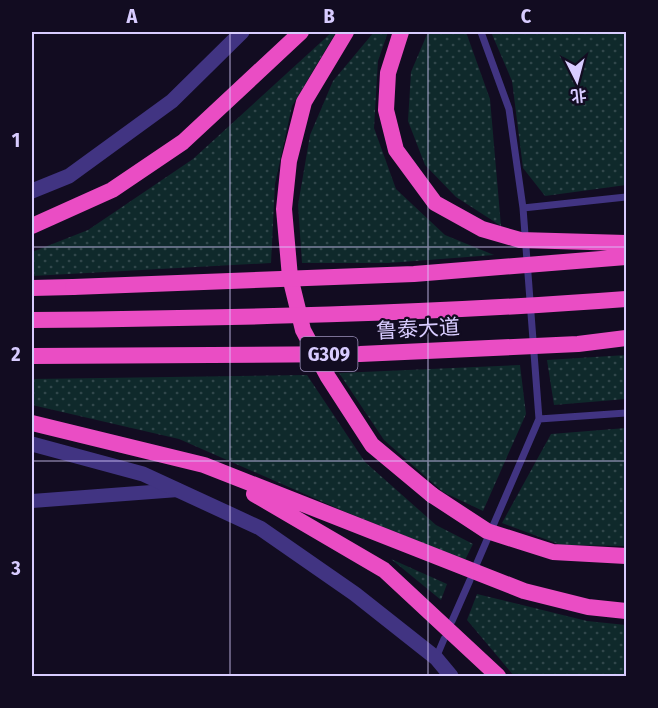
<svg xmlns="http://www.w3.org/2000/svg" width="658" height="708" viewBox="0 0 658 708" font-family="'Fira Sans Condensed','Noto Sans SC',sans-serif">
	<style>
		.garden { fill: url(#garden-dots) }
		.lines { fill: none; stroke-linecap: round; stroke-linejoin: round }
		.service { stroke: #413482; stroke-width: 7 }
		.minor { stroke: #413482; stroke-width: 14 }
		.tertiary { stroke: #413482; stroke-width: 15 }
		.trunk { stroke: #ea4dc4; stroke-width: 16 }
		.trunk-bridge { stroke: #ea4dc4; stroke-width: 16 }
		.grid { fill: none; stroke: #d8ccff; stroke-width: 1.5; stroke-opacity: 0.55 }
		.labels { text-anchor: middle; stroke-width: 4.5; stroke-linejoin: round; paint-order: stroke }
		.shield { fill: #120c21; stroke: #9d92bc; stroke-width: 1.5 }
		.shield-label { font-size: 20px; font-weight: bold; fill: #d8ccff }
		.street-label { font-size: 21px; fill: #d8ccff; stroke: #120c21 }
		.neatline { fill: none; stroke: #d8ccff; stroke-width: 2 }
		.grid-label { font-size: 20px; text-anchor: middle; font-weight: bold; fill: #d8ccff }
	</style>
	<defs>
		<pattern id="garden-dots" width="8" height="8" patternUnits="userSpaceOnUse" patternTransform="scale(1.5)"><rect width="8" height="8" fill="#0f292b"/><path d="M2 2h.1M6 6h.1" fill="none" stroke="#31474b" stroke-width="1.8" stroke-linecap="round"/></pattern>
	</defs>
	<rect width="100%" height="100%" fill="#120c21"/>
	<path class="garden" d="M332,32H336L292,106L275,184L271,263L32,276V252L88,230L193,159Z
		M374,32H388L378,61L374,128L396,189L445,235L494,255L388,263H302L298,205L310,135L333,81Z
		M428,32H466L490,99L501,226L456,197L425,165L408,121L411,72Z
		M491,32H626V185L545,196L523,168L512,81Z
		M626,355V399L554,405L547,360Z
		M520,365L526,414L483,511L443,492L384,440L339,373Z
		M307,375L365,462L436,525L473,544L465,560L341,510L179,439L32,405V379Z
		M626,428V546L561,545L502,523L551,434Z
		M391,559L447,584L441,600Z
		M477,594L587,621L626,625V676H514L467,620Z"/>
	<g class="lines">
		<path class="service" d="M481,32L509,109L523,208
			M626,197L523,208L539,419L626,413
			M477,563L539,419
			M452,621L470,580
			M436,658L444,639"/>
		<path class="minor" d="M32,501L178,490"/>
		<path class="tertiary" d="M32,191L69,176L172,101L242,32
			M32,444L143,474L260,528L355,594L436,658L451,676"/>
		<path class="trunk" d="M346,32L304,102L289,161L284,209L290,277L303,330L328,377L372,445L432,495
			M32,226L112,190L183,142L301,32
			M32,288L73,287
			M32,423L204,465L524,591L588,607L626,611
			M254,494L384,570L498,676"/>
		<path class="trunk-bridge" d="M401,32L388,73L386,110L396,150L435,203L482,229L520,240L626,243
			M73,287L414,274L626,257
			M32,320C230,318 428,314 626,299
			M32,356L360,354L578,344L626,338
			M432,495L487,531L553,552L626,556"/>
	</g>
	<path class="grid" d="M230,32V676M428,32V676M32,247H626M32,461H626"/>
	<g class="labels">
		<rect class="shield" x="300.5" y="337" width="57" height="34" rx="4.5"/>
		<g class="shield-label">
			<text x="329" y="361">G309</text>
		</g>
		<g class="street-label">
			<text transform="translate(418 329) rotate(-3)" y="7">鲁泰大道</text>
		</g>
	</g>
	<rect width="658" height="708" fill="none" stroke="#120c21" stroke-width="66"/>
	<g transform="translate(577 81) rotate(174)" stroke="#120c21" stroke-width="4.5" paint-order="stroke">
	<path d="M0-4.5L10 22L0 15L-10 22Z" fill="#d8ccff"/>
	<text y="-9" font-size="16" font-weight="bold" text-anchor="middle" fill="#d8ccff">北</text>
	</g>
	<rect x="33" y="33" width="592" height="642" class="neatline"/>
	<g class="grid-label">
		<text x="132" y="23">A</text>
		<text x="329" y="23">B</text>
		<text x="526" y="23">C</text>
		<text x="16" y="147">1</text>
		<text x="16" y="361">2</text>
		<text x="16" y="575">3</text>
	</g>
</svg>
